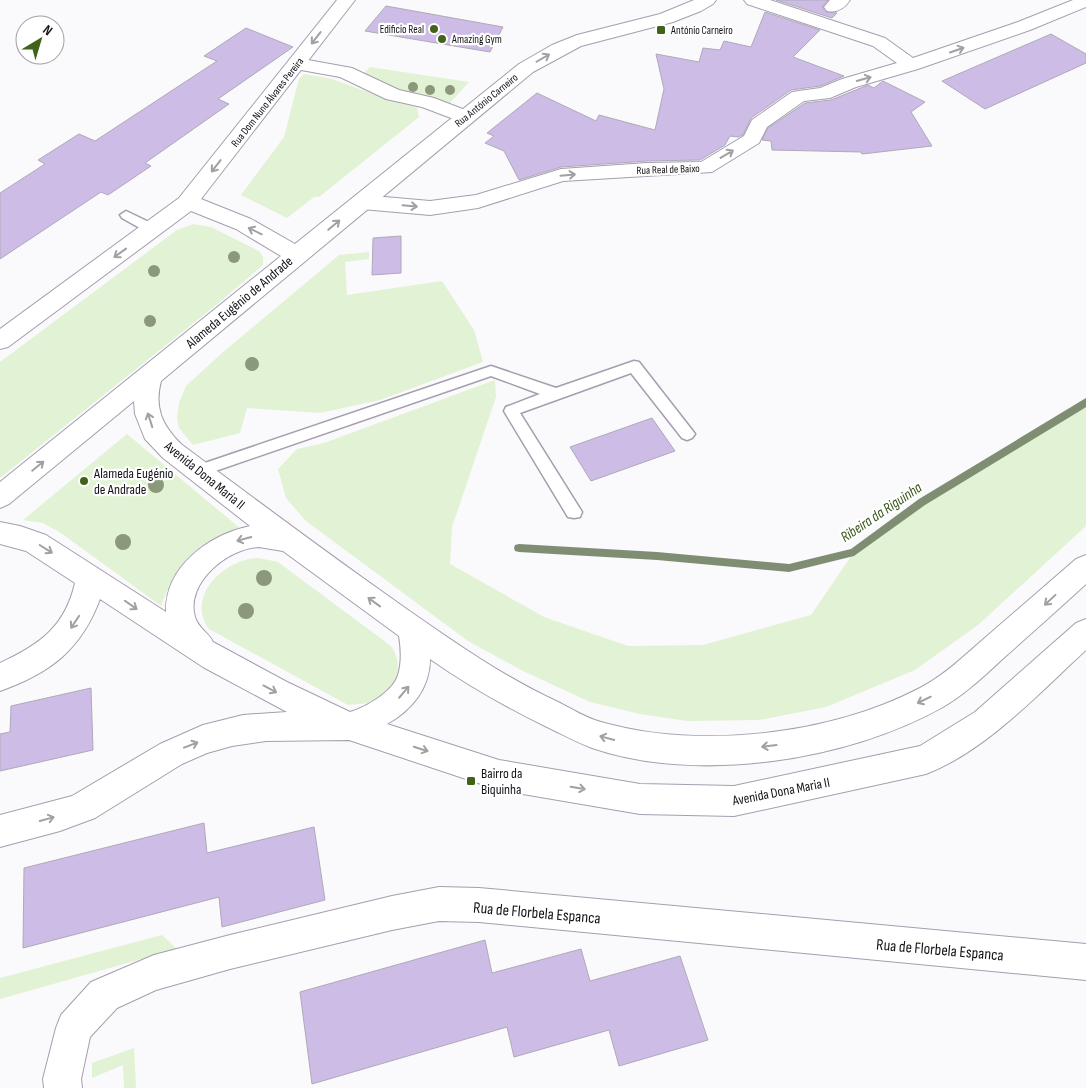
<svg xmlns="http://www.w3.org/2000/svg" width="1086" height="1088" viewBox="0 0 1086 1088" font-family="'Sofia Sans Condensed',sans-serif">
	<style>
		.green { fill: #e2f2d4 }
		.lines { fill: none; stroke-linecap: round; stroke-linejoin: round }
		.stream { fill: #7f8e73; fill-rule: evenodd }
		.building { fill: #cdbce6; stroke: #afa9b9 }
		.service-casing { stroke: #a49eae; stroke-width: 3 }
		.minor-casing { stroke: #a49eae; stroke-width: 2 }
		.tertiary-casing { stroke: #a49eae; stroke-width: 2 }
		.service { fill: #fff; fill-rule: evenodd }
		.minor { fill: #fff; fill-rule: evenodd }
		.tertiary { fill: #fff; fill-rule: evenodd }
		.tree { fill: #8b997a }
		.oneway { stroke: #a1a0a3 }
		.poi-dot { fill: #416219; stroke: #fff; stroke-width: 2 }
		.labels { text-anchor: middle; stroke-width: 4.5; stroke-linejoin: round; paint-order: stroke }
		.far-poi-label { font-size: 11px; fill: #141218; stroke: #fff; text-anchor: start }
		.far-street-label { font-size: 11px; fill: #141218; stroke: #fff }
		.street-label { font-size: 14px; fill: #141218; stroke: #fff }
		.poi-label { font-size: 14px; fill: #141218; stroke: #fff; text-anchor: start }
		.water-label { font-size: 15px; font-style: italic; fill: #39551b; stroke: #fff }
		.near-street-label { font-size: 16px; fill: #141218; stroke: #fff }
	</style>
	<rect width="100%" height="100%" fill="#faf9fc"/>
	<path class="green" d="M370,67L469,82L449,104L433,98L400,92L363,74Z
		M304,74L332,79L393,101L417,107L419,117L319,197H314L287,218L241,195L284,137L299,79Z
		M193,224L211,227L259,251L263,257V265L221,301L0,478V362L177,230Z
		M369,252V259L345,262L347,295L442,281L474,330L483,362L380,400L320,413L247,408L240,433L193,445L179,428L177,419L179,403L186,386L222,353L339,255Z
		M495,380L496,397L452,527L450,564L544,617L628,646L703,645L811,615L854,552L922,502L1080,407L1086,401V526L978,625L915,670L826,707L759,720L687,721L640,714L590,702L523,671L468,641L306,521L286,498L278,469L297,449L324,443Z
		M127,434L241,529C196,539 176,565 161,606L61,533L43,523L23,520Z
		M258,558L278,562L391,646C407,669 393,695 368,703C362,704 354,704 348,705L209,629C185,596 225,559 258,558Z
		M162,935L177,949L0,999V978Z
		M134,1048L136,1088H124L123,1065L92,1078V1063Z"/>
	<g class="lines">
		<path class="stream" d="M1086,398V407L1083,409L925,505L854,556L789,572L657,560L519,552L515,551L514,548L515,545L519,544L657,552L789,564L851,549L919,499Z"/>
	</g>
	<path class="building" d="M776,0H828L822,7L826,12L837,13L832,18Z
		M386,6L503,27L490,52L365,31Z
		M765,12L820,30L793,57L844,76L820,86L791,90L751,118L743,135L738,137L730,136L725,145L700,160L647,161L561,167L519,180L504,151L485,143L494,136L487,133L537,93L596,121L599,115L655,130L664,89L656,54L699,62L703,48L720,50L724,41L751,47Z
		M246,28L293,47L218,99L229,104L145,163L151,166L108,195L101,192L0,259V193L45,164L38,160L79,134L95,141L217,61L204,56Z
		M1051,34L1086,54V63L985,109L942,81Z
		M883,81L925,102L911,112L932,146L862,154L861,152L772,150L771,141L762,140L768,128L805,103L831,100L868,85L874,88Z
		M401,236V273L372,275L373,238Z
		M652,418L675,451L591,481L570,447Z
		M91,688L93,750L0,771V734L10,732L11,706Z
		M204,823L207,853L314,827L325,900L222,927L219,897L23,948L24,868Z
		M485,940L492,973L581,949L590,981L680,956L708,1040L619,1066L609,1030L514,1057L507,1027L312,1084L300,992Z"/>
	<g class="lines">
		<g class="service-casing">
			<path id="service" d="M126,211L157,226L158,229L152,233L147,232L122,218L120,215Z
				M634,361L639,362L692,430L695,434L692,438L687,440L682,438L631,373L520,413L582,512L580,517L574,518L568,517L504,411L506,407L540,394L491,376L198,477L193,475L190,471L193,467L491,366L556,388Z"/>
		</g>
		<g class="minor-casing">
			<path id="minor" d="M744,0H770L885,38L913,58L1018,22L1073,0H1086V7L1030,30L918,69L856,87L830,98L804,101L767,127L759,143L712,172L563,181L478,208L430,215L362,209L354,207L351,202L354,197L362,195L430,201L476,195L561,169L647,163L701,162L744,136L752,120L792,92L820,88L842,79L897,63L873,46L747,4Z
				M830,0H850C844,9 837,13 827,11L824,7Z
				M297,58L352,68L399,90L434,98L473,113L476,117L473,121L466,123L459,121L422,107L386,99L340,77L290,68L288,64L290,60Z
				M439,887L479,888L1086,944V980L479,922L439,921L392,930L230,969L156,990L117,1008L90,1037L81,1079L82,1088H44L43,1079L56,1028L61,1015L91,982L154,955L230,935L392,896Z"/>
		</g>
		<g class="tertiary-casing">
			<path id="tertiary" d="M337,0H355L201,199L251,219L295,244L519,64L552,45L577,35L660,14L694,0H716L713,4L701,11L673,22L581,46L533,72L161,381C154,408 162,425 181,444C256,500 331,556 408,610C457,644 504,677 558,702C572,709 586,718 601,722C699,750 830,735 920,688C945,675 965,655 986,637C1016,611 1046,585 1076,559L1086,555V584C1060,608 1034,631 1007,655C987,673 967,693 943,707C847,761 697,784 592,748C576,742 562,734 547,727C506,707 467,685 430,659C430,688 412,710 387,724L499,760L640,784L734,786L920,746L975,712L1076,623L1086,619V650C1039,693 986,751 926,774L734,816L640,814L499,790L349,740L266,741L232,746L207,753L182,764L95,818L60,831L0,847V815L72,796L160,744L203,725L243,715L287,712L203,667L100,599C81,650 50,673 0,691V663C39,645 65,627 75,583L26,551L0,544V522L20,526L46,535L166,612C165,566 209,535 250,526L163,458L145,439L135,414L134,401L9,504L0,508V482L281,256L236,229L191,211L8,347L0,349V329L179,198ZM259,547L283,551L399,636C401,648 402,662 398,675C393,692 366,707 350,712L287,682L213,642C209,633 198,628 195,617C185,583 228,548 259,547Z"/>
		</g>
		<use href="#service" class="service"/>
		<use href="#minor" class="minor"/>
		<use href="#tertiary" class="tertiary"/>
	</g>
	<g class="tree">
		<circle cx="413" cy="87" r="5"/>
		<circle cx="430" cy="90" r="5"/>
		<circle cx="450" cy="90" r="5"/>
		<circle cx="234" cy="257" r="6"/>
		<circle cx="154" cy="271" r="6"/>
		<circle cx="150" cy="321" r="6"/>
		<circle cx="252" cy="364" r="7"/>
		<circle cx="156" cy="485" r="8"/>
		<circle cx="123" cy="542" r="8"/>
		<circle cx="264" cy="578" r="8"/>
		<circle cx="246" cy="611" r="8"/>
	</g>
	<defs><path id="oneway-shaft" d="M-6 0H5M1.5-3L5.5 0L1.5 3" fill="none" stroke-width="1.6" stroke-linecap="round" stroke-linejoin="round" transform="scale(1.25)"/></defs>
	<g class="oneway">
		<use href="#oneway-shaft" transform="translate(316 38) rotate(128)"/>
		<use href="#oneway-shaft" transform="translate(957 50) rotate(-19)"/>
		<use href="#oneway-shaft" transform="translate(543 58) rotate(-30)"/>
		<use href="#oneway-shaft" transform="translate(864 79) rotate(-16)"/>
		<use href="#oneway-shaft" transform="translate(727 154) rotate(-31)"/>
		<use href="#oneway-shaft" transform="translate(216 166) rotate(128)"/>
		<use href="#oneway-shaft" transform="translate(568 175) rotate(-5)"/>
		<use href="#oneway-shaft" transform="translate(410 206) rotate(5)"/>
		<use href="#oneway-shaft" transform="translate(334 225) rotate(-40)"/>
		<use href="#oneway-shaft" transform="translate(255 231) rotate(-154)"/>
		<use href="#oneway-shaft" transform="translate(120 253) rotate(144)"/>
		<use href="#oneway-shaft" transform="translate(150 420) rotate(-108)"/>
		<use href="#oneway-shaft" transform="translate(38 466) rotate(-39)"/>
		<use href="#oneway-shaft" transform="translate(244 539) rotate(165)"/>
		<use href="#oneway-shaft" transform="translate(46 549) rotate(32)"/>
		<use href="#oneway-shaft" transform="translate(1050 600) rotate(137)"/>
		<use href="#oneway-shaft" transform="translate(374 602) rotate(-144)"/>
		<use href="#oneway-shaft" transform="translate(131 605) rotate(35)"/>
		<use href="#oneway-shaft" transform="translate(75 622) rotate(124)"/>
		<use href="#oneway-shaft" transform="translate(270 689) rotate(28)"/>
		<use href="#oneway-shaft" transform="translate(404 692) rotate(-50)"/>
		<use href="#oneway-shaft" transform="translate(924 700) rotate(154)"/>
		<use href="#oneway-shaft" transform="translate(607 738) rotate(-165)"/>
		<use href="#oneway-shaft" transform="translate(191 745) rotate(-21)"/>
		<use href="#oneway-shaft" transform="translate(769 746) rotate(173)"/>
		<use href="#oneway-shaft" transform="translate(421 749) rotate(18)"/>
		<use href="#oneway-shaft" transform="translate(578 788) rotate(10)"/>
		<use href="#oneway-shaft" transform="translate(47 819) rotate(-15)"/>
	</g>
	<g class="poi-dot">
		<circle cx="434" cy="29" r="5"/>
		<rect x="656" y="25" width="10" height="10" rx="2.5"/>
		<circle cx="442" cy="39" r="5"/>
		<circle cx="84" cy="481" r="5"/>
		<rect x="466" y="776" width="10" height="10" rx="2.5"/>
	</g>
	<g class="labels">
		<g class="far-poi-label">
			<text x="424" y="33" text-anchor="end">Edificio Real</text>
			<text x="671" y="34">António Carneiro</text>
			<text x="452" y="43">Amazing Gym</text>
		</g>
		<g class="far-street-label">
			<text transform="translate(486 100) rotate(-39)" y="4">Rua António Carneiro</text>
			<text transform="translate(267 102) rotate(-52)" y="4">Rua Dom Nuno Álvares Pereira</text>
			<text transform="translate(668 169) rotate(-2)" y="4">Rua Real de Baixo</text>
		</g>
		<g class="street-label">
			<text transform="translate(239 302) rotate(-40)" y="5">Alameda Eugênio de Andrade</text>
			<text transform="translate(205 475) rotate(39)" y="5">Avenida Dona Maria II</text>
			<text transform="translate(781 791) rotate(-11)" y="5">Avenida Dona Maria II</text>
		</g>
		<g class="poi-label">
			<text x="94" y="478">Alameda Eugénio<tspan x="94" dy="16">de Andrade</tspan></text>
			<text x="481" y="778">Bairro da<tspan x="481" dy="16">Biquinha</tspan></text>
		</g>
		<g class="water-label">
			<text transform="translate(881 512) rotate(-34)" y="5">Ribeira da Riguinha</text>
		</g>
		<g class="near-street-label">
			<text transform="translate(537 912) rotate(5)" y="6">Rua de Florbela Espanca</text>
			<text transform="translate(940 949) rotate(5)" y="6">Rua de Florbela Espanca</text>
		</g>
	</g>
	<g transform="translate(40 40) rotate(38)"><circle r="24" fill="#ffffff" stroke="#a1a0a3"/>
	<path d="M0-4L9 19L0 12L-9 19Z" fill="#416219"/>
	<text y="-8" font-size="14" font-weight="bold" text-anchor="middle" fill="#141218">N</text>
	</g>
</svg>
